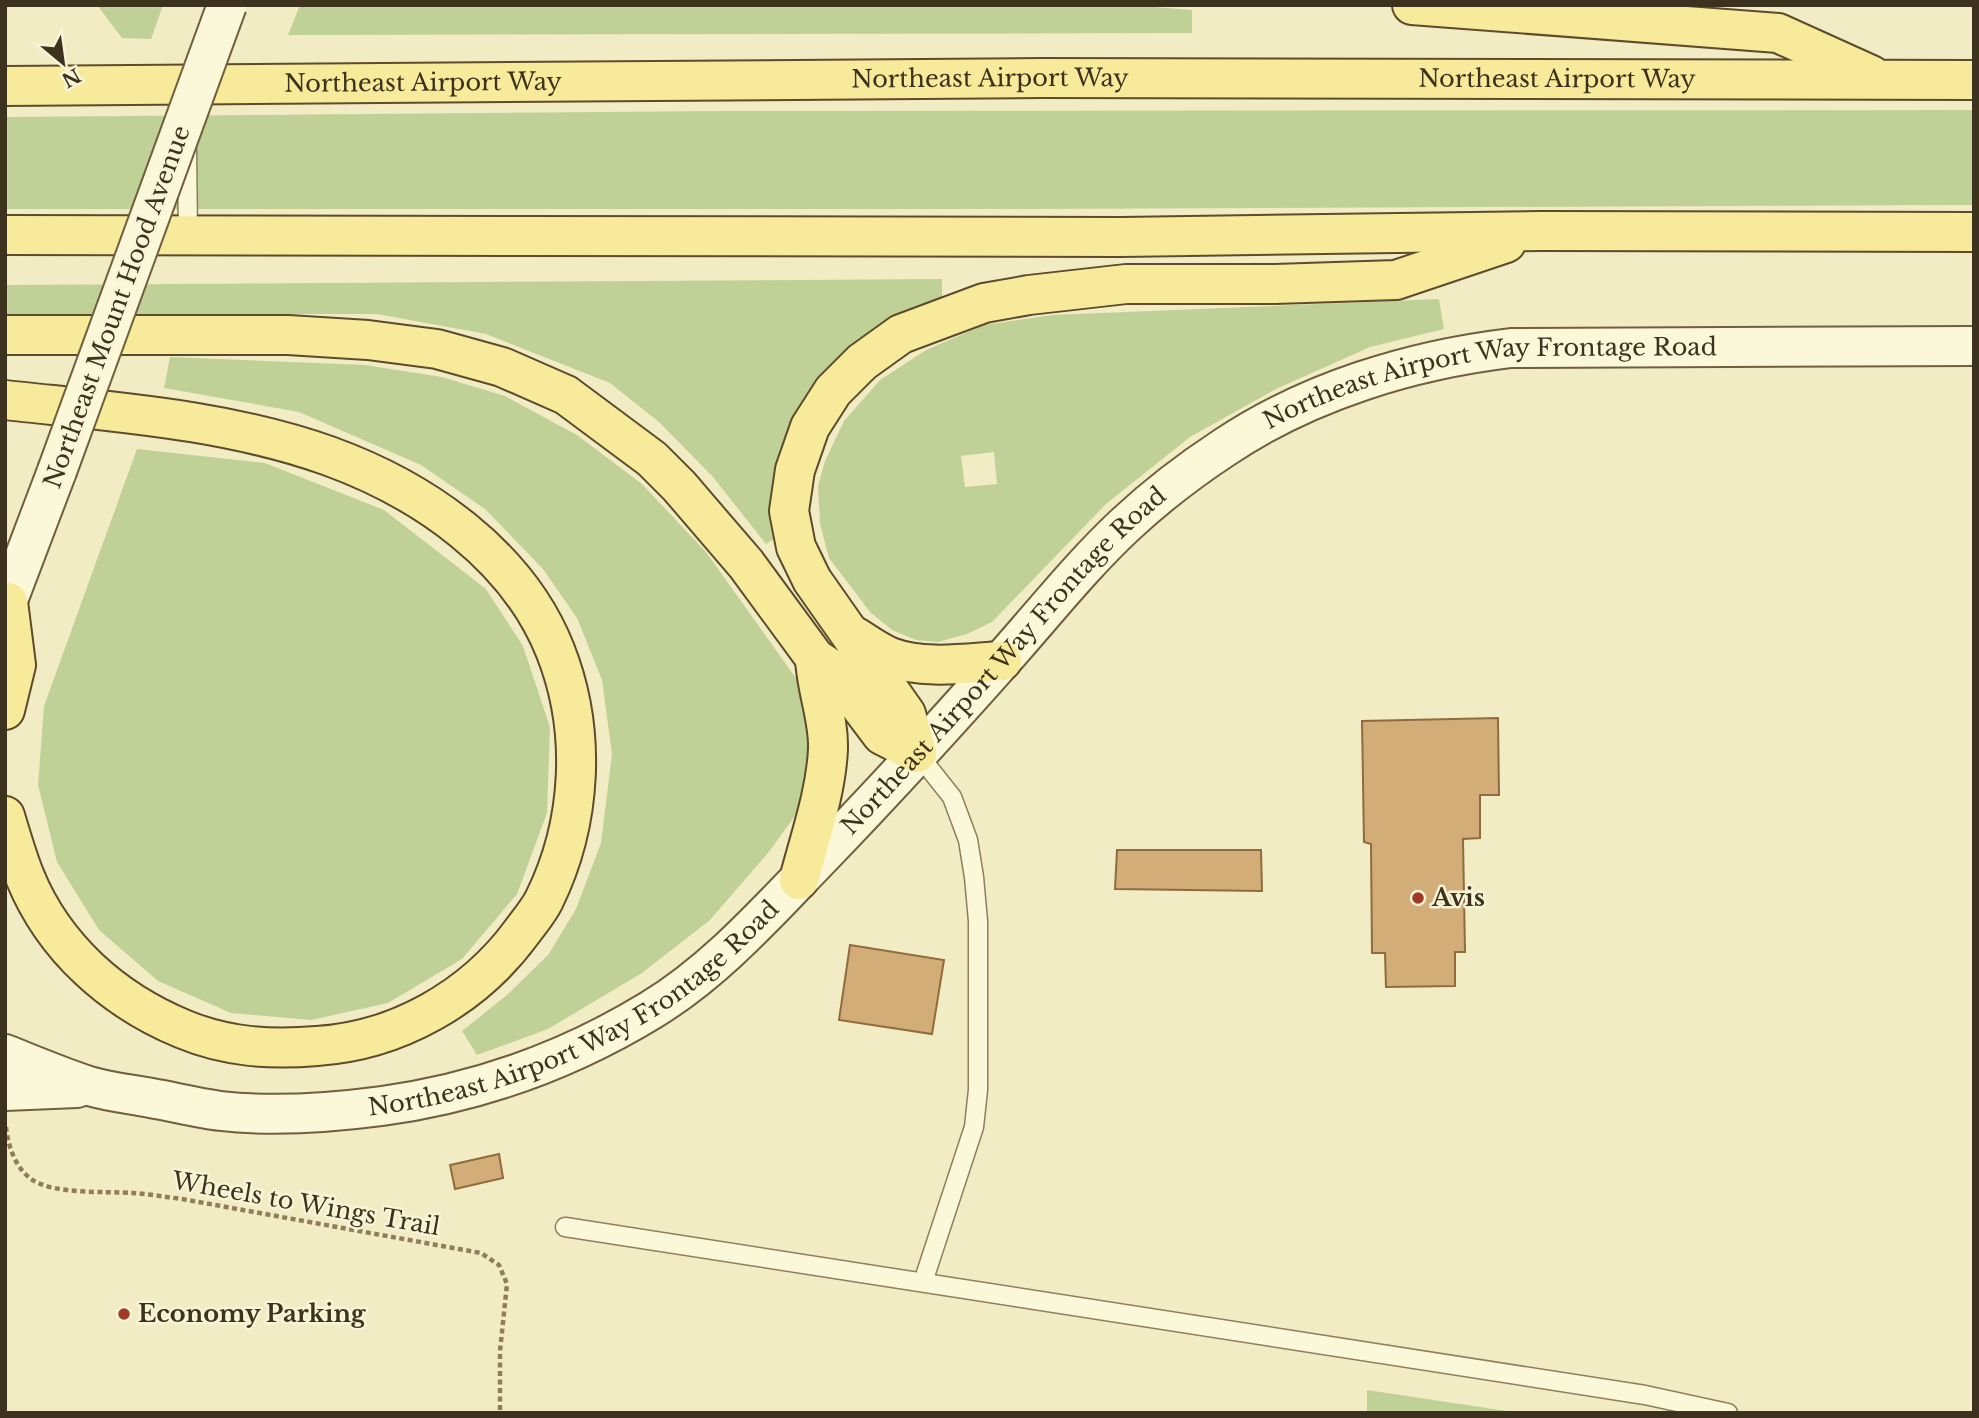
<svg xmlns="http://www.w3.org/2000/svg" width="1979" height="1418" viewBox="0 0 1979 1418" font-family="'Libre Baskerville',serif">
	<style>
		.green { fill: #c0d197; fill-rule: evenodd }
		.building { fill: #d2ad78; stroke: #8f6b3d; stroke-width: 2 }
		.lines { fill: none; stroke-linecap: round; stroke-linejoin: round }
		.lane-casing { stroke: #8e7e59; stroke-width: 21 }
		.secondary-casing { stroke: #705f3c; stroke-width: 42 }
		.primary-casing { stroke: #5c4b2d; stroke-width: 42 }
		.path { stroke: #8e7e59; stroke-width: 4.5; stroke-dasharray: 5 3.5; stroke-linecap: butt }
		.lane { stroke: #fbf7d9; stroke-width: 18 }
		.secondary { stroke: #fbf7d9; stroke-width: 38 }
		.primary { stroke: #f7ea9a; stroke-width: 38 }
		.secondary-bridge-casing { stroke: #705f3c; stroke-width: 42; stroke-linecap: butt }
		.secondary-bridge { stroke: #fbf7d9; stroke-width: 38 }
		.poi-dot { fill: #a23924; stroke: #f8f4d5; stroke-width: 2.5 }
		.labels { text-anchor: middle; stroke-width: 5; stroke-linejoin: round; paint-order: stroke }
		.street-label { font-size: 24px; fill: #3d321e; stroke: #f8f4d5 }
		.poi-label { font-size: 24px; font-weight: bold; fill: #3d321e; stroke: #f8f4d5; text-anchor: start }
	</style>
	<rect width="100%" height="100%" fill="#f2ecc5"/>
	<path class="green" d="M97,5H163L151,39L122,38Z
		M300,5H1128L1192,10V33L288,35Z
		M1974,110V205L1014,209H5V117L722,111Z
		M942,279V300L853,353L780,535L766,544L713,477L659,422L610,383L486,334L377,314H5V285Z
		M1439,299L1444,329L1370,347L1276,389L1190,437L1106,504L992,622L967,634L938,642L916,640L892,630L870,612L829,558L820,524L818,486L825,461L844,421L880,380L926,350L984,325L1052,315ZM994,452L997,484L965,487L961,456Z
		M170,357L365,365L442,377L505,396L577,435L642,484L706,552L798,681L810,726L809,772L795,816L768,853L710,920L642,973L548,1029L477,1055L462,1031L507,995L548,955L576,909L601,843L612,754L602,680L577,618L543,569L485,509L421,465L299,412L164,388Z
		M137,449L265,463L384,510L486,589L523,646L550,727L547,813L517,894L462,959L388,1003L311,1020L231,1013L158,981L99,930L57,862L38,785L44,706Z
		M1367,1390L1520,1413H1367Z"/>
	<path class="building" d="M1498,718L1499,795H1480V838L1463,839L1465,952H1455V986L1386,987L1385,953H1372L1371,844L1364,842L1362,721Z
		M1117,850H1261L1262,891L1115,889Z
		M850,945L944,960L932,1034L839,1020Z
		M499,1154L503,1178L455,1189L450,1165Z"/>
	<g class="lines">
		<g class="lane-casing">
			<path id="lane" d="M187,148L188,236
				M917,753L952,797L968,840L974,877L978,921V1090L974,1127L923,1282
				M565,1227L1645,1395L1728,1413"/>
		</g>
		<g class="secondary-casing">
			<g id="secondary">
				<path d="M5,608L57,471"/>
				<path id="s1" d="M5,1054C33,1065 61,1077 89,1086C109,1092 130,1094 151,1098C174,1102 198,1108 221,1111C275,1117 329,1113 382,1106C477,1093 569,1060 651,1010C712,973 761,919 811,867C877,799 942,728 1005,657C1045,612 1082,565 1126,524C1156,496 1190,470 1225,447C1309,391 1411,360 1511,348L1974,346"/>
				<path d="M5,1091L77,1088"/>
			</g>
		</g>
		<g class="primary-casing">
			<g id="primary">
				<path d="M1412,5L1778,33L1871,75"/>
				<path id="s2" d="M5,86L1041,78L1974,80"/>
				<path d="M5,235L1121,237L1541,231L1974,232"/>
				<path d="M5,335H288L368,340L437,349L502,367L566,395L652,459L679,486L746,564L815,658L833,670L882,735L917,753"/>
				<path d="M5,400C114,412 225,419 329,456C423,490 517,555 555,650C587,730 582,823 544,900C538,912 529,922 521,933C473,998 397,1041 317,1046C270,1050 226,1047 183,1029C113,1000 54,948 25,877C17,857 11,836 5,816"/>
				<path d="M856,637C867,644 878,652 890,657C925,670 966,663 1002,661"/>
				<path d="M5,710L16,665L8,602"/>
				<path d="M917,753L906,714L812,580L796,547L789,511L795,470L810,427L833,391L862,362L901,334L984,303L1029,295L1126,284H1275L1396,280L1506,243"/>
				<path d="M799,880C810,837 826,793 828,749C829,718 816,689 815,658"/>
			</g>
		</g>
		<path class="path" d="M6,1127C8,1146 15,1167 31,1179C54,1195 105,1191 133,1193C149,1194 165,1197 182,1199L481,1253L499,1265L507,1284L500,1351V1413"/>
		<use href="#lane" class="lane"/>
		<use href="#secondary" class="secondary"/>
		<use href="#primary" class="primary"/>
		<g class="secondary-bridge-casing">
			<path id="secondary-bridge" d="M57,471L227,5"/>
		</g>
		<use href="#secondary-bridge" class="secondary-bridge"/>
	</g>
	<g class="poi-dot">
		<circle cx="1418" cy="898" r="7"/>
		<circle cx="124" cy="1314" r="7"/>
	</g>
	<g class="labels">
		<g class="street-label">
			<text dy="8" stroke="none"><textPath href="#s2" startOffset="1552">Northeast Airport Way</textPath></text>
			<text dy="8" stroke="none"><textPath href="#s2" startOffset="985">Northeast Airport Way</textPath></text>
			<text dy="8" stroke="none"><textPath href="#s2" startOffset="418">Northeast Airport Way</textPath></text>
			<text transform="translate(117 307) rotate(-70)" y="8">Northeast Mount Hood Avenue</text>
			<text dy="8" stroke="none"><textPath href="#s1" startOffset="1759">Northeast Airport Way Frontage Road</textPath></text>
			<text dy="8" stroke="none"><textPath href="#s1" startOffset="1171">Northeast Airport Way Frontage Road</textPath></text>
			<text dy="8" stroke="none"><textPath href="#s1" startOffset="604">Northeast Airport Way Frontage Road</textPath></text>
			<text transform="translate(306 1204) rotate(10)" y="8">Wheels to Wings Trail</text>
		</g>
		<g class="poi-label">
			<text x="1432" y="906">Avis</text>
			<text x="138" y="1322">Economy Parking</text>
		</g>
	</g>
	<rect width="1979" height="1418" fill="none" stroke="#3d321e" stroke-width="14"/>
	<g transform="translate(63 63) rotate(151)" stroke="#f8f4d5" stroke-width="5" paint-order="stroke">
	<path d="M0-5L12 26L0 18L-12 26Z" fill="#3d321e"/>
	<text y="-10" font-size="19" font-weight="bold" text-anchor="middle" fill="#3d321e">N</text>
	</g>
</svg>
